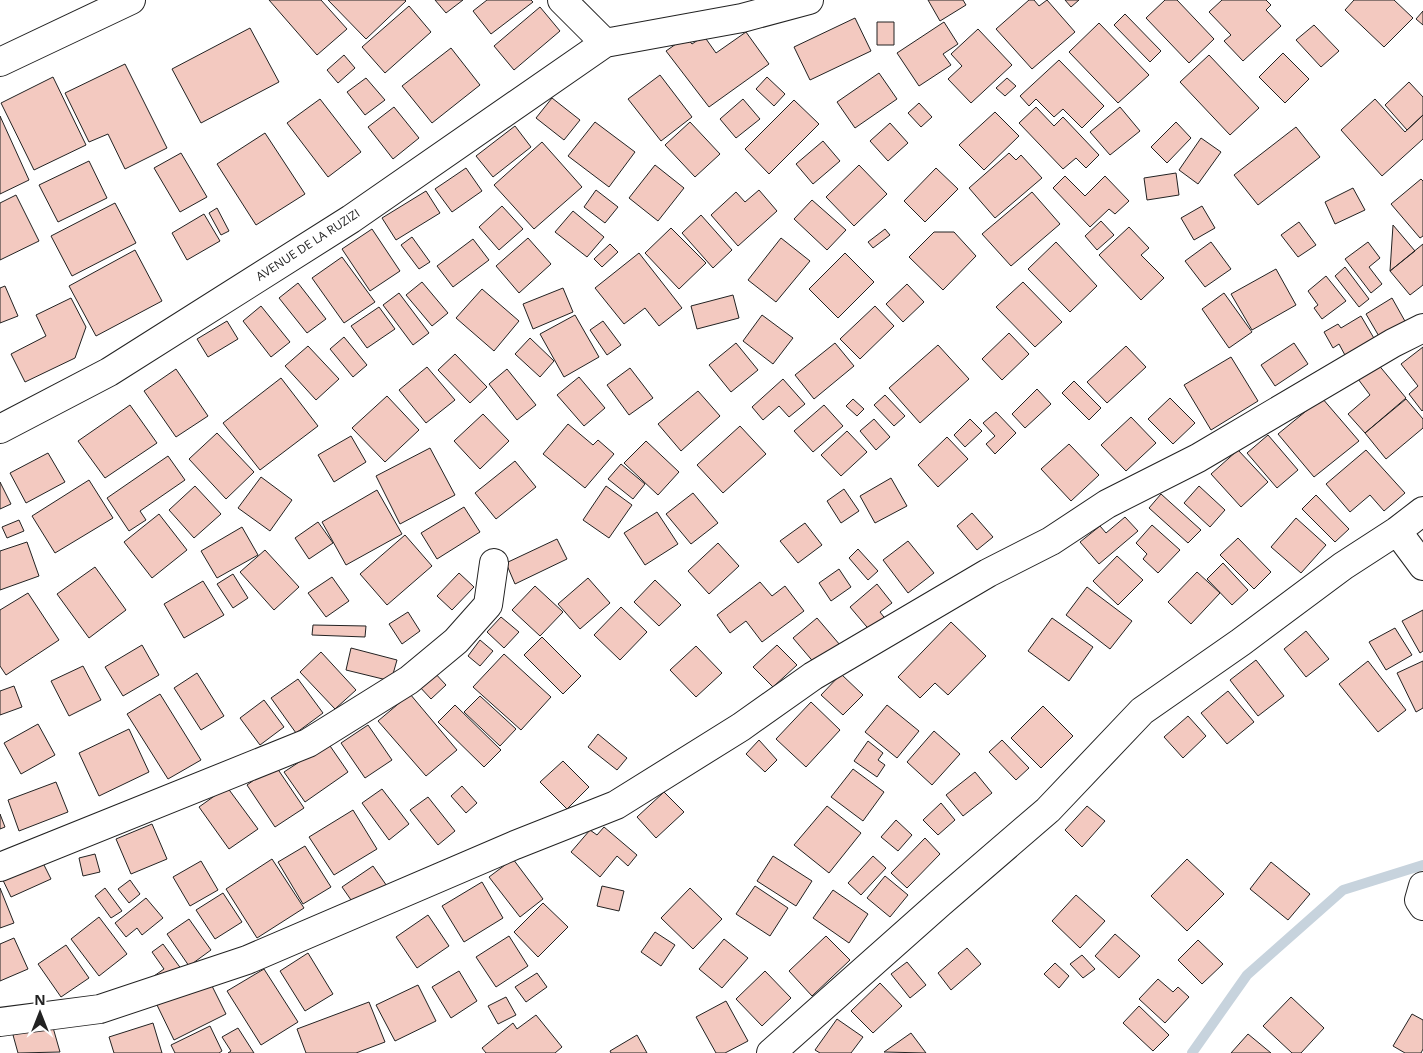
<svg xmlns="http://www.w3.org/2000/svg" width="1423" height="1053" viewBox="0 0 1423 1053" font-family="'Open Sans',sans-serif">
	<style>
		.lines { fill: none; stroke-linecap: round; stroke-linejoin: round }
		.stream { stroke: #c7d3dd; stroke-width: 10 }
		.building { fill: #f3c9c0; stroke: #222 }
		.street-casing { stroke: #222; stroke-width: 30 }
		.primary-casing { stroke: #222; stroke-width: 30 }
		.street { stroke: #fff; stroke-width: 28 }
		.primary { stroke: #fff; stroke-width: 28 }
		.labels { text-anchor: middle; stroke-width: 4; stroke-linejoin: round; paint-order: stroke }
		.street-label { font-size: 12px; fill: #222; stroke: #fff }
	</style>
	<rect width="100%" height="100%" fill="#fff"/>
	<g class="lines">
		<path class="stream" d="M1192,1053L1247,975L1343,890L1423,865"/>
	</g>
	<path class="building" d="M269,0H321L347,29L317,55Z
		M328,0H405L406,1L366,39Z
		M435,0H463L446,13Z
		M487,0H531L533,2L491,34L473,11Z
		M928,0H963L966,5L940,21Z
		M1029,0H1034L1039,6L1047,0L1075,32L1032,69L996,29Z
		M1065,0H1079L1071,7Z
		M1165,0H1177L1214,39L1189,63L1146,18Z
		M1222,0H1266L1271,5L1266,10L1281,26L1243,61L1224,41L1231,35L1209,12Z
		M1354,0H1394L1413,18L1384,47L1345,10Z
		M409,6L431,32L385,73L362,47Z
		M540,7L560,31L514,70L494,46Z
		M1423,11V25L1416,19Z
		M1125,14L1161,51L1150,62L1114,25Z
		M855,18L871,51L810,80L794,47Z
		M877,22H894V45H877Z
		M944,22L958,44L943,54L951,65L919,86L897,53Z
		M1099,23L1149,75L1118,103L1069,52Z
		M1314,25L1339,51L1321,67L1296,40Z
		M250,28L279,82L201,123L172,69Z
		M978,29L1012,65L971,103L948,79L962,66L951,54Z
		M746,32L769,64L709,107L666,51L686,37L692,44L704,36L716,53Z
		M451,48L480,85L432,123L402,86Z
		M1283,53L1309,79L1285,103L1259,77Z
		M344,55L355,68L338,83L327,70Z
		M1209,55L1259,108L1230,135L1180,82Z
		M1059,60L1104,106L1082,128L1063,109L1054,117L1036,99L1029,106L1020,96Z
		M125,64L167,148L125,169L108,134L89,142L65,93Z
		M879,73L897,99L855,128L837,102Z
		M660,75L692,117L661,141L628,99Z
		M53,77L86,145L34,170L1,103Z
		M767,77L785,94L774,106L756,89Z
		M366,78L385,100L365,115L347,92Z
		M1007,78L1016,86L1005,96L996,88Z
		M1409,82L1423,97V115L1407,130L1385,105Z
		M552,98L580,120L564,140L536,118Z
		M320,99L361,152L328,177L287,123Z
		M743,99L760,119L736,138L720,119Z
		M1375,99L1405,132L1423,115V139L1382,176L1341,130Z
		M794,100L819,124L769,174L745,149Z
		M919,103L932,117L921,127L908,113Z
		M394,107L419,138L393,159L368,127Z
		M1036,107L1054,126L1063,117L1099,155L1086,168L1076,158L1063,169L1019,123Z
		M1120,107L1140,131L1110,155L1090,132Z
		M995,112L1019,136L984,170L959,145Z
		M0,116L29,180L0,194Z
		M595,122L635,152L609,187L568,156Z
		M690,122L720,154L695,177L665,145Z
		M1176,122L1191,138L1167,163L1151,147Z
		M890,123L908,143L888,161L870,141Z
		M515,126L531,147L493,177L476,156Z
		M1296,127L1320,157L1258,205L1234,175Z
		M265,133L305,194L256,225L217,164Z
		M1201,138L1221,152L1198,184L1179,170Z
		M823,141L840,161L813,184L796,164Z
		M542,142L582,187L534,229L494,185Z
		M181,153L207,197L180,212L154,168Z
		M1009,153L1016,160L1021,155L1042,178L995,218L969,188Z
		M89,161L107,198L58,222L39,185Z
		M655,165L684,188L658,221L629,198Z
		M859,165L887,194L854,226L826,197Z
		M466,168L482,191L452,212L435,189Z
		M936,168L958,189L925,222L904,201Z
		M1176,173L1179,195L1147,200L1144,178Z
		M1065,176L1085,196L1105,176L1129,201L1115,214L1109,209L1090,227L1053,188Z
		M1421,179L1423,181V236L1420,238L1391,204Z
		M1353,188L1365,210L1335,224L1325,202Z
		M596,190L618,207L605,223L584,207Z
		M759,190L777,211L738,246L711,215L736,192L745,202Z
		M426,191L440,213L396,240L382,218Z
		M1032,192L1060,224L1011,266L982,234Z
		M16,195L39,241L0,260V203Z
		M812,200L846,230L827,250L794,219Z
		M115,203L136,243L72,276L51,236Z
		M502,206L523,229L499,250L479,227Z
		M1202,206L1215,228L1194,240L1181,218Z
		M217,208L229,231L221,235L209,213Z
		M573,211L604,237L587,257L555,232Z
		M204,214L220,241L187,260L172,233Z
		M701,215L732,250L713,268L682,233Z
		M1101,221L1114,235L1097,250L1085,236Z
		M1299,222L1316,245L1298,257L1281,235Z
		M1393,225L1415,251L1390,271Z
		M1129,227L1149,248L1141,255L1164,278L1141,300L1099,255Z
		M671,228L706,263L679,289L645,253Z
		M372,229L400,271L370,291L342,249Z
		M885,229L890,235L873,248L868,242Z
		M934,232H954L976,256L943,290L909,257Z
		M412,237L430,262L419,269L401,245Z
		M528,238L551,264L519,293L496,266Z
		M781,238L810,261L776,302L748,280Z
		M473,239L489,260L453,287L437,266Z
		M1056,242L1097,286L1070,312L1028,269Z
		M1211,242L1231,269L1205,287L1185,261Z
		M1368,242L1380,258L1369,267L1382,284L1371,293L1345,259Z
		M610,244L618,252L602,267L594,259Z
		M1423,244V285L1410,295L1390,271Z
		M135,250L162,301L96,336L69,286Z
		M639,253L682,308L659,326L645,308L624,324L595,288Z
		M845,253L874,282L838,318L809,289Z
		M342,257L375,302L344,323L312,278Z
		M1345,267L1369,299L1359,307L1335,276Z
		M1276,269L1296,305L1252,330L1231,294Z
		M1326,276L1346,301L1322,319L1314,308L1318,305L1308,291Z
		M422,282L448,313L432,326L406,295Z
		M1023,282L1062,322L1035,347L996,307Z
		M298,283L326,319L307,333L279,298Z
		M907,284L924,302L903,322L886,304Z
		M5,286L18,316L0,323V288Z
		M563,288L573,312L533,329L523,304Z
		M482,289L519,321L494,351L456,318Z
		M399,293L429,333L413,345L383,305Z
		M1224,293L1252,332L1229,348L1202,309Z
		M733,295L739,318L697,329L691,306Z
		M71,298L86,327L75,358L25,382L11,354L46,336L36,315Z
		M1392,298L1406,323L1380,338L1366,314Z
		M261,306L290,342L271,357L243,321Z
		M875,306L894,326L860,359L840,339Z
		M379,307L395,329L367,348L351,326Z
		M575,315L599,357L564,377L540,334Z
		M762,315L793,338L773,364L743,341Z
		M1361,316L1375,340L1346,357L1339,344L1333,348L1324,332L1338,324L1341,328Z
		M227,321L238,339L208,357L197,339Z
		M603,321L621,345L607,355L590,330Z
		M1009,333L1029,354L1002,380L982,359Z
		M344,337L367,365L353,377L330,349Z
		M530,338L554,361L540,377L515,354Z
		M736,343L758,370L731,392L709,365Z
		M835,343L854,366L814,399L795,375Z
		M1294,343L1308,364L1275,386L1261,365Z
		M938,345L969,379L920,423L889,388Z
		M308,346L339,379L316,400L285,366Z
		M1126,346L1146,367L1107,403L1087,382Z
		M1423,347V410L1422,411L1409,394L1418,386L1401,364Z
		M455,354L487,387L470,403L438,370Z
		M1231,357L1258,401L1211,430L1184,385Z
		M1377,363L1406,398L1365,433L1348,414L1370,395L1358,379Z
		M427,367L455,400L426,423L399,390Z
		M630,368L653,398L629,415L607,385Z
		M176,369L208,416L176,437L144,391Z
		M507,369L536,405L517,420L489,384Z
		M579,377L605,408L584,426L557,395Z
		M281,378L318,426L260,470L223,423Z
		M783,379L805,404L789,417L779,406L763,420L752,407Z
		M1074,381L1101,408L1089,420L1062,393Z
		M1037,389L1051,404L1025,428L1012,414Z
		M698,391L720,416L681,451L658,424Z
		M885,395L905,416L894,426L874,405Z
		M387,396L419,430L385,462L352,428Z
		M1170,398L1195,423L1173,444L1148,419Z
		M1322,398L1359,441L1314,477L1278,434Z
		M853,399L864,409L857,416L846,406Z
		M1406,399L1423,419V428L1386,459L1365,433Z
		M130,405L157,443L105,478L78,441Z
		M824,405L843,426L813,452L794,431Z
		M996,412L1016,433L995,454L986,444L995,436L983,423Z
		M483,414L509,441L480,469L454,441Z
		M1131,417L1156,443L1126,471L1101,445Z
		M874,419L890,437L876,450L860,431Z
		M970,419L982,431L965,447L954,435Z
		M568,424L593,445L598,440L614,454L585,488L543,454Z
		M740,426L766,454L723,493L697,465Z
		M847,431L867,452L841,476L821,455Z
		M217,433L254,472L226,499L189,459Z
		M1268,435L1298,470L1277,488L1247,453Z
		M351,436L366,462L334,482L318,455Z
		M947,437L968,459L938,487L918,465Z
		M646,441L679,472L658,495L624,463Z
		M1069,444L1099,475L1071,501L1041,469Z
		M430,448L455,495L400,524L376,476Z
		M1238,450L1268,482L1241,507L1211,474Z
		M1366,450L1405,493L1384,511L1370,495L1350,512L1326,484Z
		M48,453L65,482L26,503L10,473Z
		M168,456L185,480L140,511L146,520L129,531L107,498Z
		M515,461L536,487L496,519L475,493Z
		M621,464L645,484L633,499L608,479Z
		M261,477L292,500L270,531L238,508Z
		M891,478L907,506L875,523L860,496Z
		M89,480L113,518L55,553L32,516Z
		M0,482L11,504L0,509Z
		M195,486L221,514L194,538L169,510Z
		M606,486L632,505L609,538L583,520Z
		M1199,486L1225,510L1210,527L1184,503Z
		M844,489L859,511L841,523L827,501Z
		M377,490L402,534L346,565L322,522Z
		M693,493L718,523L691,544L666,514Z
		M1161,494L1201,530L1188,543L1149,508Z
		M1316,495L1349,529L1335,542L1302,509Z
		M464,507L480,532L437,559L421,533Z
		M657,512L678,544L645,565L624,533Z
		M972,513L993,537L977,550L957,526Z
		M159,514L187,550L152,578L124,542Z
		M1125,517L1138,531L1099,564L1080,542L1100,526L1106,533Z
		M1296,518L1326,545L1301,573L1271,547Z
		M19,520L24,531L7,538L2,527Z
		M318,522L333,543L309,559L295,538Z
		M805,523L822,545L798,563L780,541Z
		M1152,525L1180,550L1158,573L1143,559L1147,554L1136,543Z
		M242,527L258,555L217,578L201,551Z
		M405,535L432,566L387,605L360,574Z
		M1238,538L1271,572L1254,589L1220,555Z
		M557,539L567,559L515,584L506,563Z
		M908,541L934,573L908,593L883,560Z
		M27,542L39,576L0,590V551Z
		M718,543L739,566L709,594L688,571Z
		M858,549L878,571L868,580L849,558Z
		M265,550L299,587L274,610L240,572Z
		M1117,556L1143,580L1118,605L1093,581Z
		M1223,563L1248,590L1232,605L1207,579Z
		M95,567L126,610L89,638L57,594Z
		M839,569L851,587L831,601L819,583Z
		M1197,572L1220,593L1191,624L1168,602Z
		M459,573L474,587L452,610L437,596Z
		M233,574L248,598L233,608L217,584Z
		M332,577L349,601L326,617L308,593Z
		M588,578L610,603L580,629L558,604Z
		M655,580L681,605L659,626L634,602Z
		M203,581L224,615L184,638L164,604Z
		M760,582L772,596L785,586L804,611L762,642L746,621L730,633L717,615Z
		M877,584L892,603L880,612L887,621L872,633L850,607Z
		M535,586L563,612L540,636L512,610Z
		M1087,587L1132,621L1110,649L1066,615Z
		M28,593L59,640L6,675L0,666V610Z
		M621,607L647,632L620,660L594,635Z
		M1423,610V651L1420,653L1402,621Z
		M408,612L420,631L402,644L389,624Z
		M501,617L519,632L504,648L487,632Z
		M817,618L840,645L816,665L793,638Z
		M1052,618L1093,647L1069,681L1028,651Z
		M951,622L986,656L948,695L935,683L920,698L898,677Z
		M313,625L366,626L365,637L312,635Z
		M1395,628L1412,655L1386,670L1369,642Z
		M1306,631L1329,659L1306,677L1284,649Z
		M542,637L581,676L563,694L524,655Z
		M480,640L493,651L480,666L468,656Z
		M142,645L159,675L123,696L105,667Z
		M777,645L797,665L773,687L753,667Z
		M696,646L722,673L696,697L670,670Z
		M351,648L397,660L391,681L346,670Z
		M321,652L356,690L335,709L300,672Z
		M504,654L551,697L521,730L473,687Z
		M1256,660L1284,696L1258,716L1230,680Z
		M1368,661L1406,710L1378,732L1339,684Z
		M1423,661V708L1416,712L1397,673Z
		M83,666L101,700L69,716L51,681Z
		M433,671L446,685L431,699L418,685Z
		M197,673L224,716L201,730L174,688Z
		M841,674L863,695L843,715L821,695Z
		M298,679L323,713L296,733L271,698Z
		M14,686L22,707L0,715V691Z
		M1228,691L1254,722L1227,744L1201,713Z
		M160,694L201,760L168,779L127,714Z
		M410,694L457,750L426,776L378,721Z
		M480,696L516,729L500,746L464,712Z
		M264,700L284,727L260,745L240,718Z
		M811,702L840,730L806,767L776,739Z
		M455,705L501,750L484,767L438,722Z
		M887,705L919,731L897,758L865,732Z
		M1043,706L1073,736L1041,768L1011,738Z
		M1188,716L1206,736L1183,758L1164,737Z
		M38,724L55,755L21,774L4,743Z
		M368,725L392,760L365,778L341,743Z
		M129,729L149,772L99,796L79,753Z
		M934,731L960,754L932,785L907,762Z
		M598,734L627,758L617,770L588,747Z
		M759,740L777,760L765,772L746,754Z
		M1002,740L1029,768L1016,780L989,752Z
		M868,741L883,753L878,760L885,765L877,777L854,761Z
		M328,743L348,772L305,802L284,772Z
		M563,761L589,787L567,809L540,782Z
		M275,765L304,808L275,827L247,785Z
		M853,769L884,792L863,821L831,797Z
		M975,772L992,793L963,816L946,795Z
		M56,782L68,812L19,831L8,800Z
		M462,786L477,803L466,813L451,796Z
		M227,787L258,829L229,849L199,807Z
		M382,789L409,824L389,840L362,803Z
		M664,792L684,812L656,838L637,817Z
		M428,797L455,831L438,845L410,810Z
		M941,803L955,820L938,835L923,820Z
		M827,806L861,833L829,873L794,845Z
		M1087,806L1105,821L1082,847L1065,830Z
		M353,810L377,849L334,875L309,837Z
		M0,814L5,827L0,829Z
		M896,820L912,835L898,851L881,837Z
		M152,824L167,859L131,874L116,839Z
		M604,827L637,855L628,866L617,856L600,877L571,852L590,830L597,835Z
		M925,838L940,854L907,888L891,873Z
		M305,846L331,887L303,904L278,862Z
		M95,854L100,872L83,876L79,858Z
		M39,855L51,879L11,897L0,874Z
		M773,856L812,881L796,906L757,881Z
		M873,856L886,868L861,895L848,883Z
		M272,859L304,908L257,938L226,889Z
		M513,859L543,899L520,917L489,877Z
		M1187,859L1224,894L1187,931L1151,896Z
		M201,861L218,890L190,906L173,877Z
		M1271,862L1310,894L1288,920L1250,889Z
		M373,866L389,889L358,910L342,887Z
		M885,876L908,895L890,917L867,898Z
		M130,880L140,894L129,903L118,889Z
		M482,882L503,918L464,942L442,906Z
		M602,886L624,891L619,911L597,906Z
		M755,886L788,908L770,936L736,914Z
		M0,888L14,923L0,928Z
		M105,888L122,911L111,918L95,896Z
		M690,888L722,919L693,949L661,918Z
		M833,890L868,914L849,943L813,918Z
		M223,893L242,922L215,939L196,910Z
		M1076,895L1105,921L1080,948L1052,921Z
		M146,898L163,918L142,935L137,928L126,937L115,923Z
		M543,903L568,927L538,957L514,932Z
		M428,915L449,946L417,968L396,937Z
		M99,917L127,954L99,976L71,939Z
		M189,919L211,950L189,966L167,934Z
		M655,932L675,945L661,966L641,952Z
		M1115,934L1140,956L1119,978L1095,956Z
		M509,936L528,966L496,987L476,957Z
		M826,936L850,960L812,996L789,971Z
		M14,938L28,969L0,981V944Z
		M724,939L748,958L722,988L699,969Z
		M1198,940L1223,964L1202,984L1178,960Z
		M163,944L182,970L160,985L154,976L164,969L152,952Z
		M66,945L89,978L61,997L38,964Z
		M967,948L981,964L951,990L938,973Z
		M308,953L333,994L305,1011L280,971Z
		M1082,955L1095,969L1083,978L1070,964Z
		M907,962L926,985L910,998L891,974Z
		M1055,963L1069,976L1059,988L1044,974Z
		M264,969L298,1022L261,1045L227,991Z
		M459,971L477,1001L451,1018L432,987Z
		M765,971L791,998L762,1026L736,999Z
		M537,973L547,987L526,1002L515,987Z
		M1158,979L1173,992L1178,987L1189,997L1165,1023L1139,999Z
		M880,983L902,1006L873,1033L851,1011Z
		M211,984L226,1014L174,1040L157,1005L191,988Z
		M418,985L436,1021L395,1041L376,1005Z
		M506,997L516,1015L498,1024L488,1006Z
		M1291,997L1324,1028L1301,1053H1292L1263,1026Z
		M726,1001L748,1041L725,1053H716L696,1017Z
		M369,1002L385,1042L356,1053H306L297,1029Z
		M1139,1006L1169,1035L1153,1051L1123,1023Z
		M1412,1014L1423,1020V1049L1421,1053H1405L1393,1046Z
		M536,1015L562,1047L555,1053H486L482,1048L513,1023L517,1029Z
		M837,1019L863,1037L851,1053H820L815,1050Z
		M153,1023L162,1053H114L109,1037Z
		M52,1024L60,1052L18,1053L13,1035Z
		M210,1026L222,1051L219,1053H175L171,1045Z
		M238,1028L254,1053H228L231,1051L222,1037Z
		M911,1033L926,1053L884,1052Z
		M1248,1034L1271,1053H1231Z
		M637,1035L647,1053H611L610,1051Z"/>
	<g class="lines">
		<g class="street-casing">
			<path id="street" d="M562,0L605,43L742,18L809,0
				M0,429L109,372L351,219L605,43
				M1397,531L1423,566
				M0,867L308,743L409,680L456,641L488,605L494,563
				M1423,886L1419,900L1423,906
				M0,1022L100,1009L247,960L515,845L616,805L741,727L813,676L988,573L1051,541L1107,504L1198,458L1393,343L1423,328
				M771,1053L940,903L1048,810L1142,711L1241,642L1343,566L1397,531L1423,511"/>
		</g>
		<g class="primary-casing">
			<path id="primary" d="M0,62L131,0"/>
		</g>
		<use href="#street" class="street"/>
		<use href="#primary" class="primary"/>
	</g>
	<g class="labels">
		<g class="street-label">
			<text transform="translate(308 245) rotate(-33)" y="4">AVENUE DE LA RUZIZI</text>
		</g>
	</g>
	<g transform="translate(40 1013)" stroke="#ffffff" stroke-width="4" paint-order="stroke">
	<path d="M0-4L9 19L0 12L-9 19Z" fill="#222222"/>
	<text y="-8" font-size="14" font-weight="bold" text-anchor="middle" fill="#222222">N</text>
	</g>
</svg>
